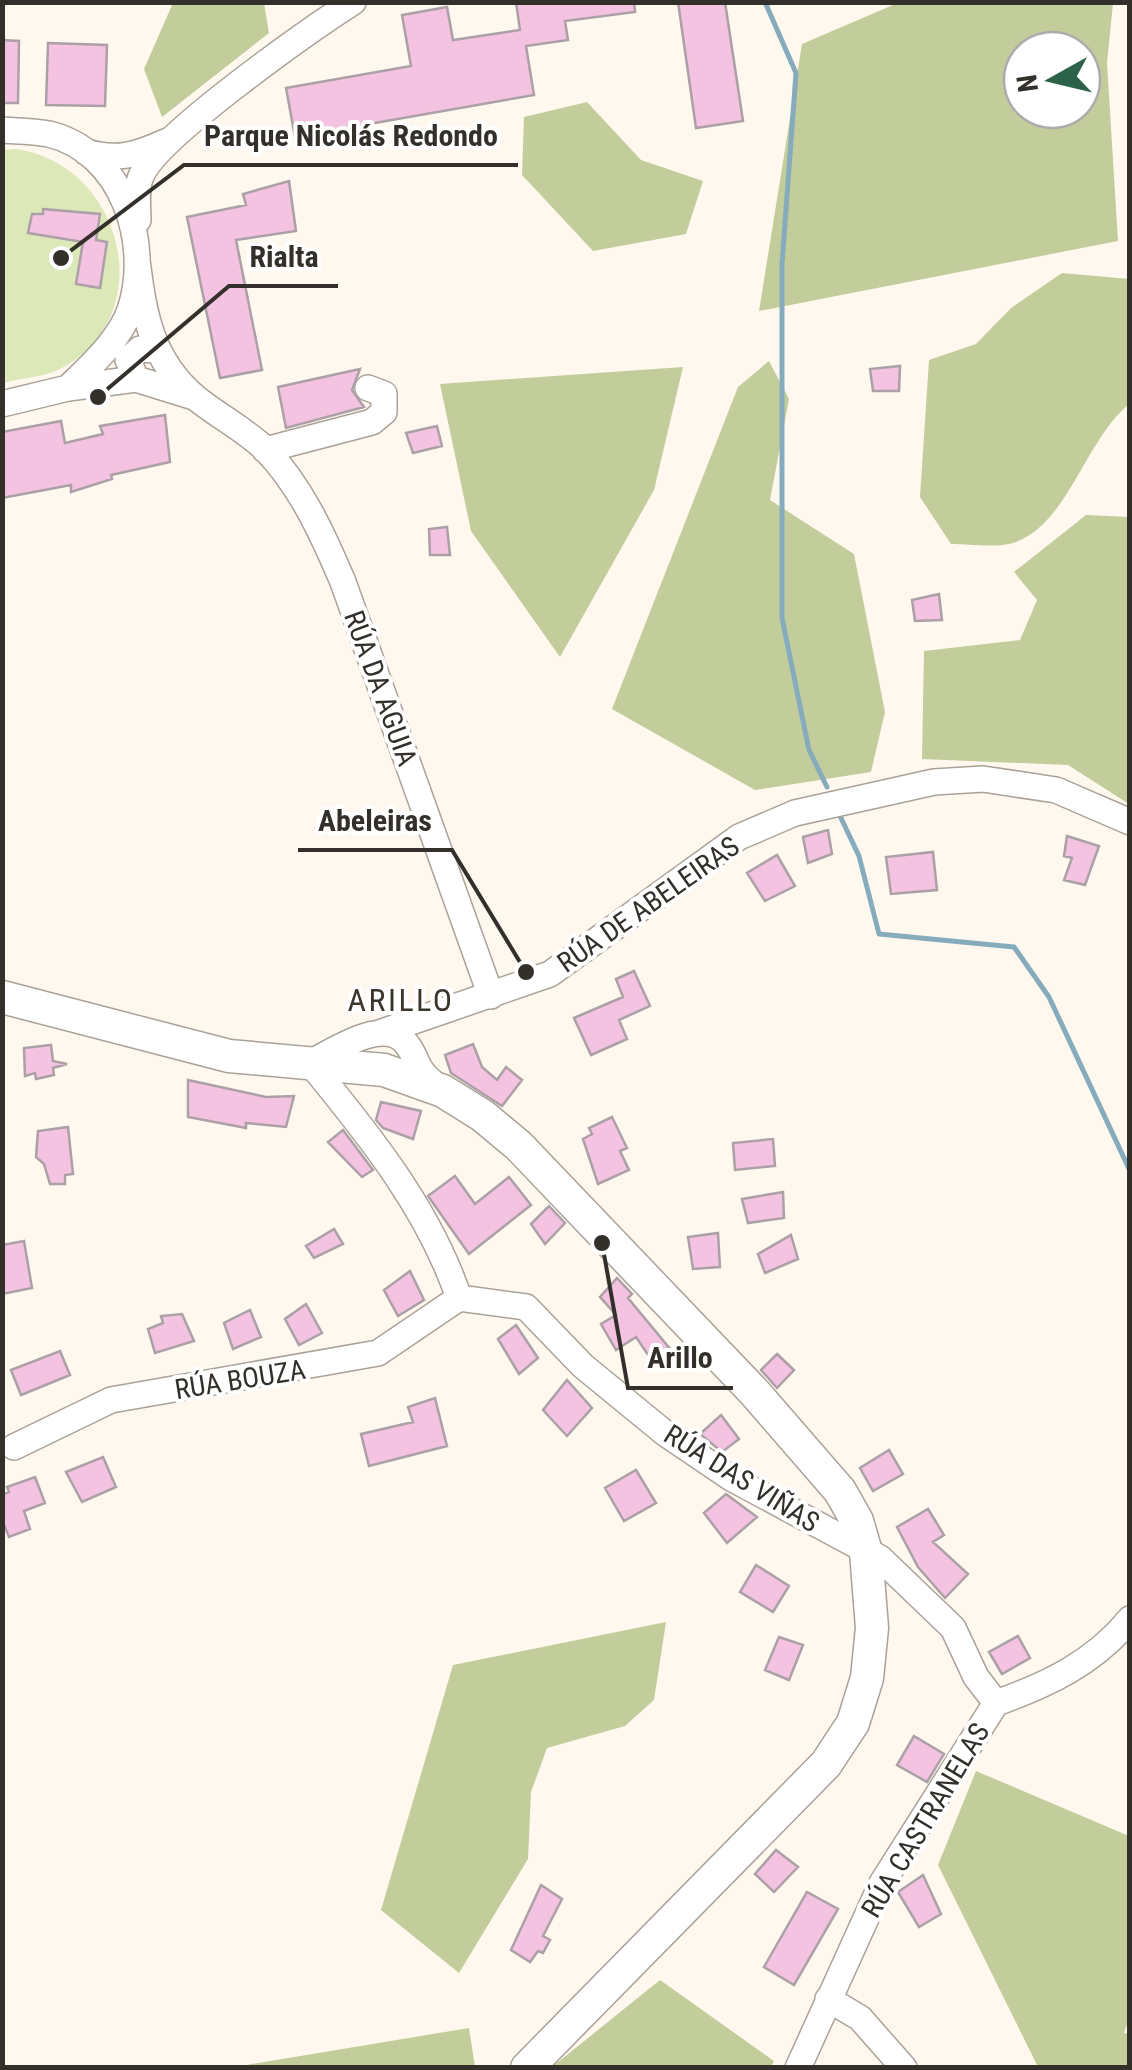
<svg xmlns="http://www.w3.org/2000/svg" width="1132" height="2070" viewBox="0 0 1132 2070" font-family="'Roboto Condensed',sans-serif">
	<style>
		.green { fill: #dde8b9 }
		.forest { fill: #c2cd9b; fill-rule: evenodd }
		.lines { fill: none; stroke-linecap: round; stroke-linejoin: round }
		.stream { stroke: #85abbc; stroke-width: 5 }
		.building { fill: #f4c3e1; stroke: #aca0a7; stroke-width: 2.5 }
		.minor-casing { stroke: #aaa298; stroke-width: 28 }
		.major-casing { stroke: #aaa298; stroke-width: 35 }
		.minor { stroke: #fff; stroke-width: 25 }
		.major { stroke: #fff; stroke-width: 32 }
		.labels { text-anchor: middle; stroke-width: 8; stroke-linejoin: round; paint-order: stroke }
		.street-label { font-size: 28px; fill: #33302b; stroke: #fff }
		.quarter-label { font-size: 32px; letter-spacing: 2.5px; fill: #3b352c; stroke: #fff }
		.leader { fill: none; stroke: #33302b; stroke-width: 4 }
		.callout-dot { fill: #33302b; stroke: #fff; stroke-width: 4 }
		.callout-label { font-size: 30px; text-anchor: middle; font-weight: bold; fill: #33302b; stroke: #fff; stroke-width: 8; stroke-linejoin: round; paint-order: stroke }
	</style>
	<rect width="100%" height="100%" fill="#fef8ef"/>
	<path class="green" d="M16,149C122,164 162,313 62,368C46,377 21,378 3,383V150Z"/>
	<path class="forest" d="M900,2L1113,3L1107,63L1118,241L759,311L802,44ZM1082,50V110H1022V50Z
		M173,3H264L269,33L162,117L144,69Z
		M587,102L641,160L703,181L686,234L593,251L522,175L524,117Z
		M1062,273L1129,279V404C1083,443 1068,525 1013,543C996,548 969,544 951,544L920,497L929,360L976,344L1011,308Z
		M769,361L789,399L770,500L854,554L885,712L871,772L755,790L612,709L738,387Z
		M683,367L654,490L560,657L471,531L440,384Z
		M1086,515L1129,517V804L1068,765L922,759L924,651L1020,640L1037,600L1014,572Z
		M666,1622L654,1700L625,1726L547,1748L531,1792L528,1859L459,1973L381,1910L453,1665Z
		M976,1771L1129,1836L1130,2016L1124,2033L1129,2034V2067H1038L938,1865Z
		M660,1980L774,2061L771,2067H552Z
		M469,2028L475,2067H234Z"/>
	<g class="lines">
		<path class="stream" d="M765,2L796,73L782,264V618L809,750L827,787
			M841,818L859,856L879,934L1014,947L1049,997L1130,1171
			M1130,1326V1358"/>
	</g>
	<path class="building" d="M516,2H634L635,12L565,21L568,40L526,46L534,95L295,137L286,88L411,66L402,15L447,7L453,40L520,30Z
		M678,2H725L743,121L696,128Z
		M2,40L19,41L18,103H2Z
		M48,43L107,45L105,106L46,105Z
		M289,181L296,231L236,240L262,370L220,378L187,217L246,205L243,194Z
		M43,209L100,214L96,240L107,242L100,288L76,284L83,242L28,233L32,214H43Z
		M900,366L899,391H873L870,369Z
		M360,369L352,390L364,407L286,428L278,387Z
		M165,415L170,462L111,475L112,479L71,492V485L2,498V432L61,421L65,443L103,434L100,426Z
		M437,426L442,446L413,453L406,433Z
		M447,527L450,555H430L429,529Z
		M939,594L942,620L915,621L912,600Z
		M828,830L832,854L808,863L803,837Z
		M1067,836L1099,846L1085,885L1064,880L1072,858L1064,856Z
		M933,852L937,890L891,894L886,857Z
		M777,855L795,886L765,901L747,873Z
		M634,971L650,1006L619,1020L627,1039L591,1055L574,1018L623,997L616,979Z
		M473,1044L482,1067L497,1080L506,1067L522,1080L502,1106L451,1073L445,1055Z
		M51,1045L53,1061L67,1064L53,1068L54,1075L36,1079L35,1073L25,1076L24,1048Z
		M188,1080L266,1097L294,1096L286,1127L246,1123V1128L188,1117Z
		M381,1102L421,1111L413,1139L383,1128L376,1120Z
		M612,1117L627,1148L620,1151L629,1170L598,1184L583,1139L592,1134L589,1128Z
		M68,1127L73,1174L65,1175V1184H50L44,1164L36,1157L38,1131Z
		M343,1130L373,1170L362,1177L328,1142Z
		M773,1139L775,1166L735,1170L733,1143Z
		M455,1176L475,1204L509,1177L531,1205L469,1254L428,1196Z
		M783,1192L784,1218L748,1223L742,1199Z
		M549,1206L565,1223L545,1244L531,1224Z
		M334,1229L343,1244L314,1258L306,1246Z
		M718,1233L720,1267L693,1269L688,1237Z
		M791,1235L798,1259L765,1273L758,1254Z
		M24,1241L32,1288L2,1294V1245Z
		M410,1271L424,1300L398,1316L384,1290Z
		M617,1278L632,1294L628,1298L671,1350L655,1365L636,1337L616,1350L601,1324L616,1315L600,1297Z
		M306,1304L322,1333L299,1345L285,1319Z
		M250,1310L261,1337L233,1349L224,1323Z
		M182,1314L194,1341L155,1353L148,1329L163,1323L161,1316Z
		M516,1325L538,1358L519,1374L498,1339Z
		M60,1351L70,1375L21,1395L11,1370Z
		M777,1354L794,1370L777,1388L761,1370Z
		M567,1380L592,1408L567,1436L543,1410Z
		M435,1398L447,1446L369,1466L361,1434L413,1422L408,1407Z
		M721,1415L739,1439L722,1452L700,1434Z
		M889,1450L903,1474L873,1491L860,1468Z
		M103,1457L116,1487L82,1502L66,1472Z
		M636,1470L656,1503L624,1521L605,1488Z
		M35,1477L45,1503L24,1511L30,1529L9,1537L2,1520V1494L9,1492L7,1487Z
		M726,1494L757,1517L727,1543L704,1513Z
		M928,1509L944,1535L933,1542L968,1574L945,1598L918,1567L897,1527Z
		M756,1565L789,1586L773,1612L740,1592Z
		M1018,1636L1030,1658L1002,1674L989,1652Z
		M779,1637L803,1645L789,1680L765,1670Z
		M914,1736L944,1754L927,1782L897,1765Z
		M776,1850L798,1867L774,1892L755,1874Z
		M923,1875L941,1914L919,1927L898,1892Z
		M541,1885L562,1899L543,1936L550,1940L543,1953L538,1951L530,1962L511,1950Z
		M807,1892L838,1909L794,1985L764,1967Z"/>
	<g class="lines">
		<g class="minor-casing">
			<path id="minor" d="M2,130C17,131 34,131 49,134C123,152 152,244 130,310C119,341 90,366 68,388
				M86,152C116,161 137,155 165,142
				M138,220C138,206 135,188 142,174C160,135 311,29 353,2
				M137,260C144,315 151,360 196,398C218,416 244,429 265,449C301,486 323,535 343,582L491,996
				M136,379L128,360L140,349L155,350
				M2,404L68,388L136,379L191,396
				M265,450L372,422L384,412V394L368,388
				M379,1033L550,974L739,837L795,813L934,782L983,779L1056,790L1130,822
				M437,1086C411,1066 420,1059 405,1042C383,1017 333,1051 310,1063C369,1135 429,1209 459,1298L526,1307L583,1366L666,1434L731,1478L880,1558L953,1628L976,1677L996,1703
				M14,1447L111,1400L378,1353L459,1298
				M996,1703C1047,1685 1094,1663 1130,1619
				M828,1999L860,2018L904,2068
				M798,2068L882,1883L996,1703"/>
		</g>
		<g class="major-casing">
			<path id="major" d="M2,997L229,1056L384,1070L443,1091L483,1116L519,1146L755,1393L840,1491L857,1521L866,1552L872,1628L867,1678L853,1723L826,1764L527,2068"/>
		</g>
		<use href="#minor" class="minor"/>
		<use href="#major" class="major"/>
	</g>
	<g class="labels">
		<g class="street-label">
			<text transform="translate(381 688) rotate(70)" y="10">RÚA DA AGUIA</text>
			<text transform="translate(648 904) rotate(-35)" y="10">RÚA DE ABELEIRAS</text>
			<text transform="translate(240 1379) rotate(-9)" y="10">RÚA BOUZA</text>
			<text transform="translate(742 1478) rotate(32)" y="10">RÚA DAS VIÑAS</text>
			<text transform="translate(925 1820) rotate(-59)" y="10">RÚA CASTRANELAS</text>
		</g>
		<g class="quarter-label">
			<text x="401" y="1011">ARILLO</text>
		</g>
	</g>
	<path class="leader" d="M61 258L184 165H518M98 397L229 286H338M526 972L452 850H298M602 1243L628 1388H733"/>
	<g class="callout-dot">
		<circle cx="61" cy="258" r="10"/>
		<circle cx="98" cy="397" r="10"/>
		<circle cx="526" cy="972" r="10"/>
		<circle cx="602" cy="1243" r="10"/>
	</g>
	<g class="callout-label">
		<text x="351" y="146">Parque Nicolás Redondo</text>
		<text x="284" y="267">Rialta</text>
		<text x="375" y="831">Abeleiras</text>
		<text x="680" y="1368">Arillo</text>
	</g>
	<rect width="1132" height="2070" fill="none" stroke="#33302b" stroke-width="10"/>
	<g transform="translate(1052 80) rotate(262)"><circle r="48" fill="#ffffff" stroke="#adacaa" stroke-width="2.5"/>
	<path d="M0-8L18 38L0 25L-18 38Z" fill="#2b6249"/>
	<text y="-15" font-size="28" font-weight="bold" text-anchor="middle" fill="#33302b">N</text>
	</g>
</svg>
